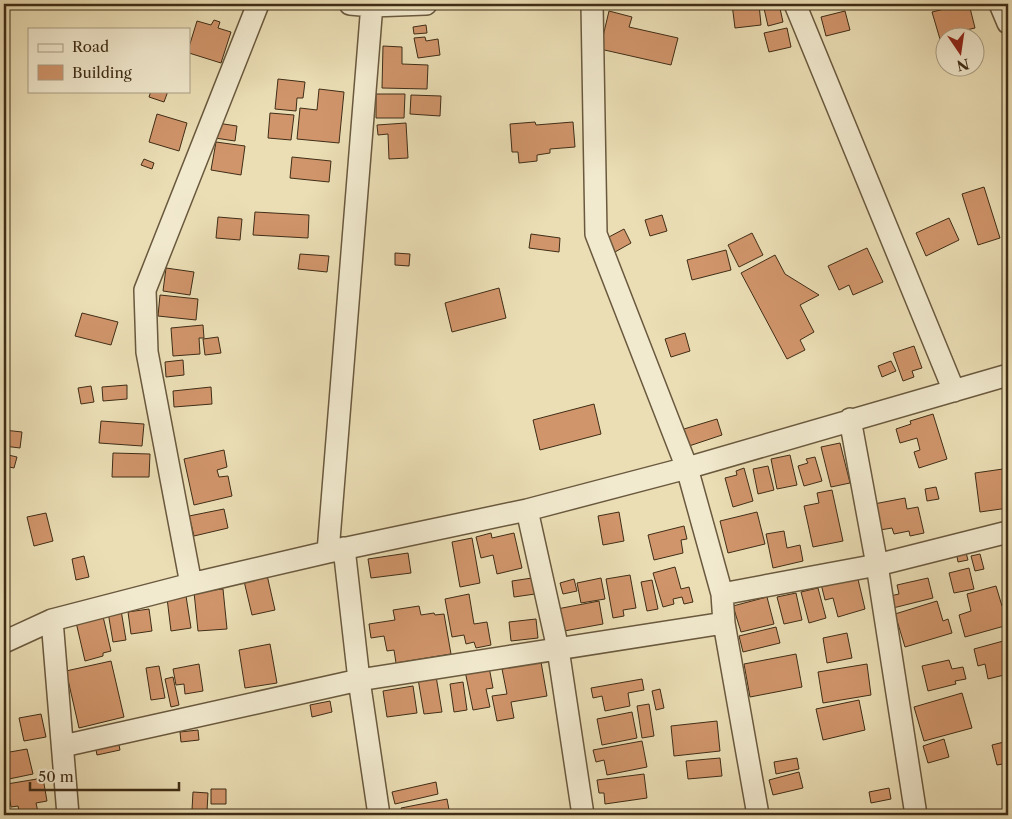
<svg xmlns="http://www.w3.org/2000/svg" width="1012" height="819" viewBox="0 0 1012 819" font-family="'Libre Caslon Text',serif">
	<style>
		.building { fill: #d1956b; stroke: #3f2d16 }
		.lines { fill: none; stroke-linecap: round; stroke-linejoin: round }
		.minor-casing { stroke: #6a593e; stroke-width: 24 }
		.minor { stroke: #f2eacf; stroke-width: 21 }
	</style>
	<rect width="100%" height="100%" fill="#ebdeb5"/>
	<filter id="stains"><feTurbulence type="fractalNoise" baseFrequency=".004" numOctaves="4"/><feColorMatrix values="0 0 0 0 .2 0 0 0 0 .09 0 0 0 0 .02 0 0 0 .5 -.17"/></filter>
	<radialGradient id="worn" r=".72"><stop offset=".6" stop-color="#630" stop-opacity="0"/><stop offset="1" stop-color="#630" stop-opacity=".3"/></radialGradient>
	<path class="building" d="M732,4H759L761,25L735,28Z
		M763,4H779L783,22L768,26Z
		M965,4H969L975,28L962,31L964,38H944V46H942L932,12Z
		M609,11L632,17L629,27L678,38L671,65L600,49Z
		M845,11L850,30L826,36L821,17Z
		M214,20L220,22L218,28L231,32L221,63L189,53V47L197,21L211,25Z
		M426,25L427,33L414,34L413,27Z
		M787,28L791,47L769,52L764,33Z
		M425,37L426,41L438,39L440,55L418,58L414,38Z
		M383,46L402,47V64L428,65L427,89L382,88Z
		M278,79L305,82L303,98H297L296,111L275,109Z
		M319,89L344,92L339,143L297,139L300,108L317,110Z
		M151,91H168L164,102L149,97Z
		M376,94H405L404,118H376Z
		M411,95L441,96L440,116L410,114Z
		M270,113L294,115L291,140L268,138Z
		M157,114L187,123L179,151L149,142Z
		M535,122L536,125L573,122L575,147L550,149V153L537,155V161L519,163L518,152H512L510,124Z
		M217,123L237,126L235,141L215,138Z
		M406,123L408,158L389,159L388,134L378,135L377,125Z
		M216,142L245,146L241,175L211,170Z
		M292,157L331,161L329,182L290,178Z
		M144,159L154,163L152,169L141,165Z
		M984,187L1000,238L978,245L962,194Z
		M255,212L309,215L308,238L253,235Z
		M662,215L667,231L650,236L645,220Z
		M218,217L242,219L240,240L216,238Z
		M949,218L959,240L926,256L916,233Z
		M624,229L631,243L615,252L607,238Z
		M752,233L763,255L739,267L728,245Z
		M531,234L560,238L559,252L529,248Z
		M867,248L883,282L853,295L849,285L839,290L828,266Z
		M726,250L731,270L692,280L687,260Z
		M395,253L410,254L409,266L395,265Z
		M300,254L329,256L327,272L298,269Z
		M775,255L785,274L819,295L800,305L814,332L800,340L805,350L787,359L741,273Z
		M166,268L194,272L190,295L163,291Z
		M499,288L506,318L452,332L445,303Z
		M160,295L198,299L196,320L158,316Z
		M82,313L118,322L111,345L75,336Z
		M203,325L204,338H199L200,354L173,356L171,328Z
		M685,333L690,351L671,357L665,339Z
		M218,337L221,353L205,355L203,339Z
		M914,346L922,368L912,371L914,377L903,381L893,353Z
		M183,360L184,375L166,377L165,362Z
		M891,361L896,371L882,377L878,366Z
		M127,385V399L103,401L102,387Z
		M91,386L94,402L81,404L78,388Z
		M211,387L212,404L174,407L173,391Z
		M594,404L601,434L540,450L533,420Z
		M933,414L947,459L919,468L914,452L920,450L917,438L900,443L896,429L911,424L910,421Z
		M717,419L722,435L689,446L684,429Z
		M101,421L144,424L142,446L99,443Z
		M4,430L22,432L20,448L4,446Z
		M840,443L850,483L831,487L821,447Z
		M224,450L227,467L217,470L219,477L228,476L232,496L194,505L184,459Z
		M113,453L150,454L149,477H112Z
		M4,454L17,457L14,468L4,466Z
		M790,455L797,485L777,489L771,459Z
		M815,457L822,481L804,486L798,466L808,463L806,459Z
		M768,466L774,490L758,494L753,469Z
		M744,468L753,501L733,507L725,478L737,475L736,471Z
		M1003,469L1008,508L980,512L975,473Z
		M936,487L939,499L927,501L925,489Z
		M832,490L843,541L813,547L804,506L819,503L817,493Z
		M905,498L907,509L918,507L924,533L910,536L909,531L894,534L892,528L880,530L874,504Z
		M224,509L228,528L194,536L189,516Z
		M619,512L624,541L603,545L598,516Z
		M757,512L765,544L728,553L720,521Z
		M46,513L53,541L34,546L27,517Z
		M684,526L687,539L681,540L683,553L654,560L648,535Z
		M784,531L787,548L800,545L803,561L773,568L766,534Z
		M491,533L492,538L514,533L522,568L497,574L493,555L481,558L476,537Z
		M472,538L480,583L460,587L452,542Z
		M965,549L968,560L958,562L956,551Z
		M408,553L411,573L371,578L368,559Z
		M980,554L984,569L975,571L971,556Z
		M84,556L89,577L76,580L72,559Z
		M675,567L681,589L689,587L693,602L684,604L682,597L673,599L674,604L663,607L653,573Z
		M969,568L974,589L954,593L949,573Z
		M267,575L275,610L252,615L244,581Z
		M630,575L636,608L623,610L624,616L613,618L606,579Z
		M857,575L865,609L838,617L833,598L825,600L821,584Z
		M532,578L535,594L514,597L512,581Z
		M601,578L605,599L581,603L577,583Z
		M928,578L933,598L893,608L890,596L899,594L897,585Z
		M574,579L577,591L563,594L560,583Z
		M652,580L658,609L647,611L641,582Z
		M996,586L1002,606L1008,604V625L965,637L959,615L971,611L967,594Z
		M818,588L826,618L809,623L801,592Z
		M223,589L227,629L198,631L194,592Z
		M796,593L802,620L784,624L777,597Z
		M469,594L474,624L487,622L491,645L476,648L474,642L466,644L464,635L452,637L445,599Z
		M186,596L191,628L171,631L167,598Z
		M767,597L774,624L741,632L733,606Z
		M599,601L603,624L564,631L557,609Z
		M937,601L943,621L948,619L952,633L905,647L895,614Z
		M419,606L421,615L434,613L435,615L444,614L451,654L396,663L394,650L387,651L384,636L371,638L369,624L395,620L393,610Z
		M149,609L152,631L131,634L128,612Z
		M121,610L126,640L113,642L108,612Z
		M102,612L111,651L103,653V656L85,661L75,618Z
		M536,619L538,638L511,641L509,622Z
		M776,627L780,643L743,652L739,636Z
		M847,633L852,658L827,663L823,638Z
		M1007,640L1008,674L988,679L985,664L978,666L974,649Z
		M270,644L277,683L245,688L239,650Z
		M796,654L802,687L750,697L744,664Z
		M949,660L952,669L963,667L966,679L955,681L956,684L928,691L922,666Z
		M111,661L124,717L79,728L66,671Z
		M541,662L547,696L511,702L514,718L497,721L492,696L507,694L502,669Z
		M199,664L203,691L185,694L184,684L176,685L173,669Z
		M867,664L871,695L823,703L818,672Z
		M159,666L165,698L151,700L146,668Z
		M489,667L493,688L486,689L490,707L473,710L465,671Z
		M436,676L442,712L424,714L418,679Z
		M173,677L179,705L171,707L165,679Z
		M642,679L644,690L628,693L630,706L605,711L602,696L593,698L591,688Z
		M463,682L467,710L454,712L450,684Z
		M413,686L417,713L387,717L383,691Z
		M660,689L664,708L656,710L652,691Z
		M962,693L972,728L924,741L914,707Z
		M859,700L865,730L823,740L816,709Z
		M330,701L332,712L312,717L310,705Z
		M649,704L654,736L642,738L637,706Z
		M632,712L637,738L602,745L597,719Z
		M41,714L46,737L24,741L19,718Z
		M717,721L720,751L674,756L671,726Z
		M198,730L199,740L181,742L180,732Z
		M944,739L949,757L928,763L923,746Z
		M118,740L120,750L97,755L95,745Z
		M642,741L647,767L607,775L604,760L596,762L593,750Z
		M1008,741V763L997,765L992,745Z
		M27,749L33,774L4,780V753Z
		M720,758L722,776L688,779L686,761Z
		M797,758L799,769L776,774L774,762Z
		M799,772L803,788L773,795L769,780Z
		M644,774L647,798L605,804L604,793H599L597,780Z
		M43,778L47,801L36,803L38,812L20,815L18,806L11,807L7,784Z
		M436,782L438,794L395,804L392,792Z
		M889,788L891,799L871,803L869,792Z
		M211,789H226V804H211Z
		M193,792L208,793L207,811L192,810Z
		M447,799L450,815H403L401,808Z
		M632,810L633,815H606Z"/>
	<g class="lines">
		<g class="minor-casing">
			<path id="minor" d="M350,4L372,6L426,4
				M592,4L596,234L687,468L722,594L724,623L758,815
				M795,4L954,391
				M1000,4L1008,23
				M850,419L877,565L916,815
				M527,510L558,649L583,815
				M344,548L359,680L379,815
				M328,552L372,4
				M191,584L147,352L145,290L258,4
				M722,594L877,565L1008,532
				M52,620L68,815
				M4,642L52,620L191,584L328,552L527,510L687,468L1008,375
				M63,746L359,680L724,623"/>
		</g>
		<use href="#minor" class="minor"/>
	</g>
	<rect width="1012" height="819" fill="none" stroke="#ebdeb5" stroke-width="20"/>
	<rect x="5" y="5" width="1002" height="809" fill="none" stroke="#3f2d16" stroke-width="2.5"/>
	<rect x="10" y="10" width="992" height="799" fill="none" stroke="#3f2d16"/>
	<rect x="28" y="28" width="162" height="65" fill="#f2eacf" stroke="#aa9e85"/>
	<rect x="38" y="44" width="25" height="8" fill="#f2eacf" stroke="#aa9e85"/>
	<text x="72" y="52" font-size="15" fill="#3f2d16">Road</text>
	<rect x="38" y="65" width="25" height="15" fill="#d1956b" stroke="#aa9e85"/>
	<text x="72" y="78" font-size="15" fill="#3f2d16">Building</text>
	<g transform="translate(960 52) rotate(167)"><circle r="24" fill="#f2eacf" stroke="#aa9e85"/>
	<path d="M0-4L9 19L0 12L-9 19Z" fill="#8f2418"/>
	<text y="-8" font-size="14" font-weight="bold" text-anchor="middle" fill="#3f2d16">N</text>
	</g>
	<path d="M30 782v8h149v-8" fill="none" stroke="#3f2d16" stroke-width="2.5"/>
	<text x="38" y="782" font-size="15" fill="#3f2d16" stroke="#f2eacf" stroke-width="4" paint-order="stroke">50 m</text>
	<rect width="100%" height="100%" filter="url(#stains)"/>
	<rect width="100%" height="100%" fill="url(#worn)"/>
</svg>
